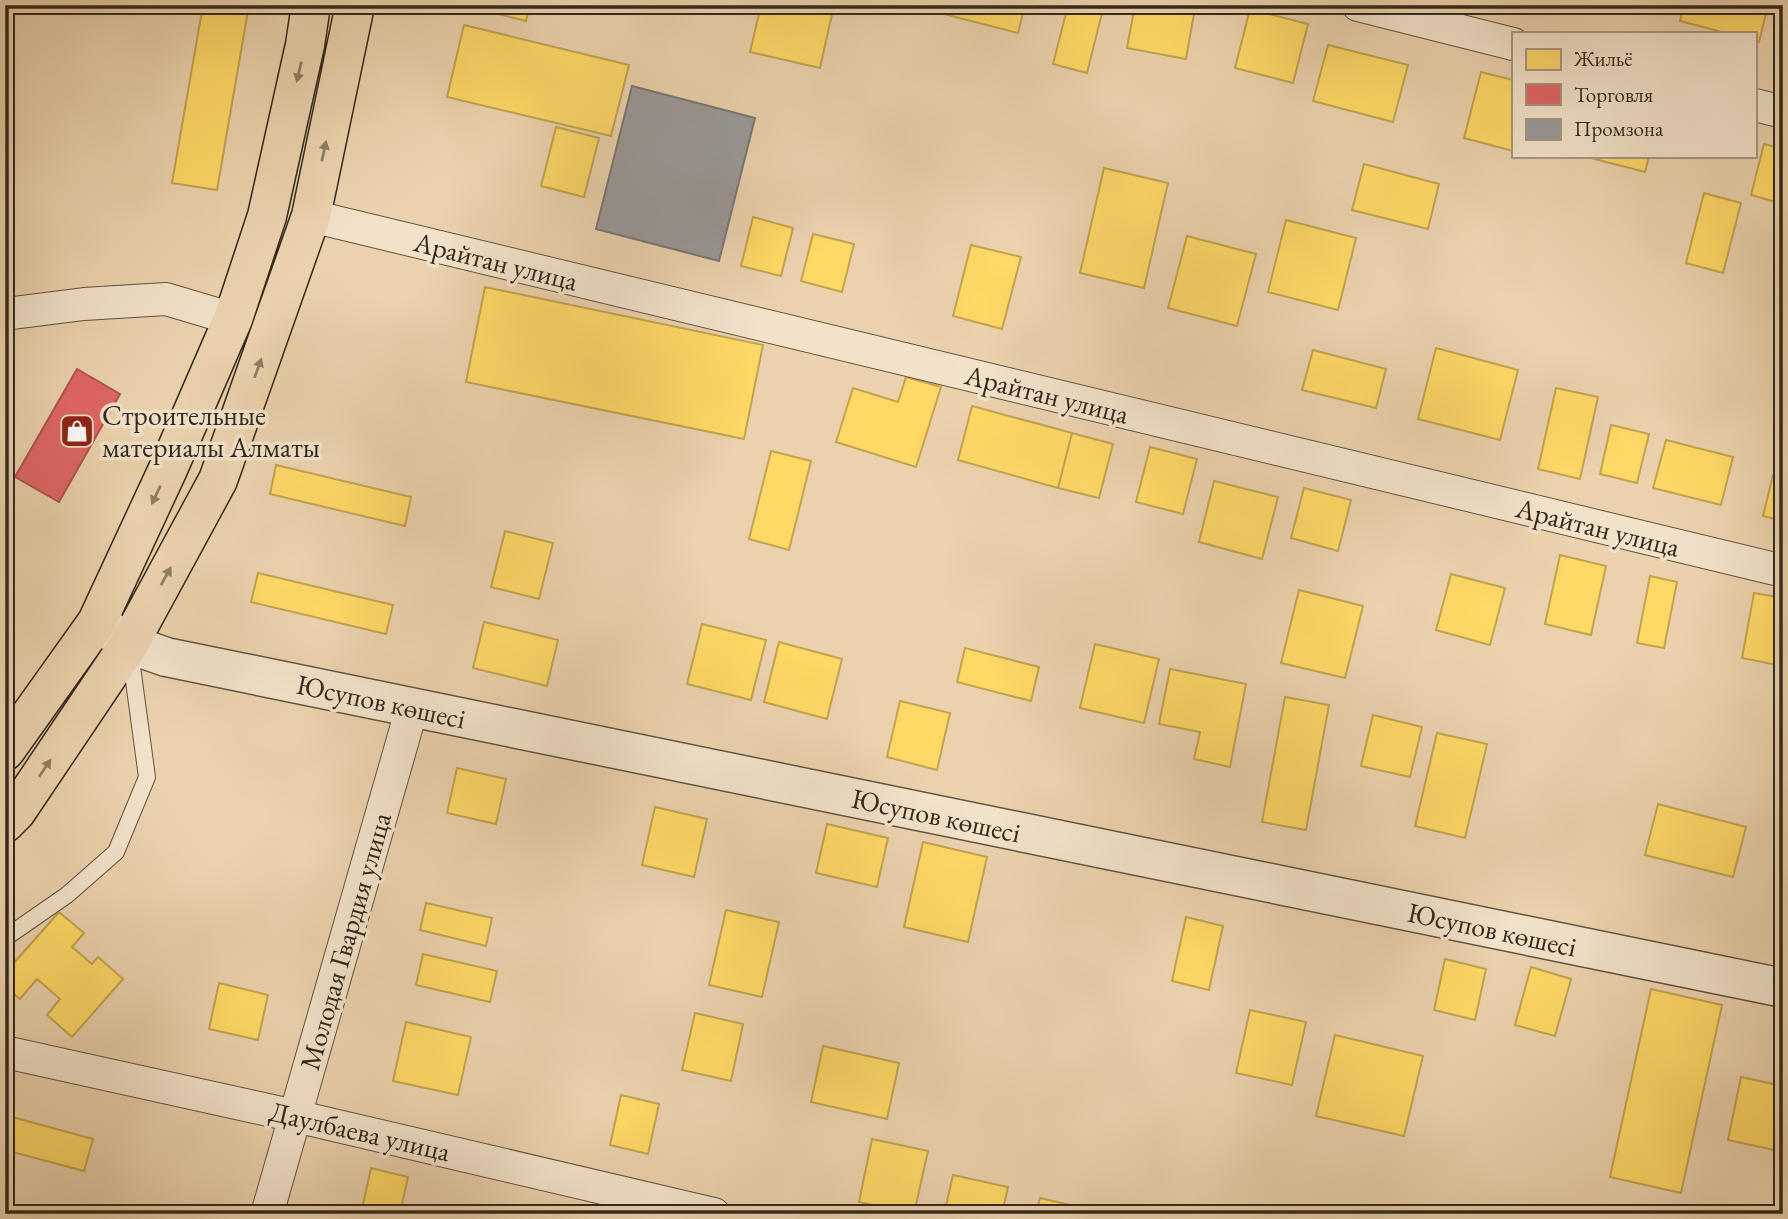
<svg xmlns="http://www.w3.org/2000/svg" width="1788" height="1219" viewBox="0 0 1788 1219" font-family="'EB Garamond',serif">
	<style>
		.homes { fill: #ffd966; stroke: #c2a450; stroke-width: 2 }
		.shops { fill: #e06666; stroke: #ac5450; stroke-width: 2 }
		.industry { fill: #999; stroke: #7a7774; stroke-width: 2 }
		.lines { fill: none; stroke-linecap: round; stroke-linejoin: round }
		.service-casing { stroke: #615341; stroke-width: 18 }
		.minor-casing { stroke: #615341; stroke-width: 34 }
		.tertiary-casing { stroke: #615341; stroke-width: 41 }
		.trunk-casing { stroke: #33291d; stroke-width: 41 }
		.service { stroke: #f2e2ca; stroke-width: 16 }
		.minor { stroke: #f2e2ca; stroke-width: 32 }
		.tertiary { stroke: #f2e2ca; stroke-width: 38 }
		.trunk { stroke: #ebd2ad; stroke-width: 38 }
		.oneway { fill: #8f7e65 }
		.labels { text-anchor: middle; stroke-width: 7; stroke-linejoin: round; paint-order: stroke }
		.street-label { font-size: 28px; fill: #33291d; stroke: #f2e2ca }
		.poi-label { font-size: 28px; fill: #33291d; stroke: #f2e2ca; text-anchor: start }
	</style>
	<rect width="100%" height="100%" fill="#ebd2ad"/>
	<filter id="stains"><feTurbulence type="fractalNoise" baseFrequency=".00286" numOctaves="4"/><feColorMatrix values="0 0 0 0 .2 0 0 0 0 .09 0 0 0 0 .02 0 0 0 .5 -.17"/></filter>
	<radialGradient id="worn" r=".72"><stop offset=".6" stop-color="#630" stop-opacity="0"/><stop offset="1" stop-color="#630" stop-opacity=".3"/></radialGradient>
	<path class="homes" d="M203,5H249L217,190L172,183Z
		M463,5H530L526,21Z
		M761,5H834L820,68L750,52Z
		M938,5H1025L1018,33L936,12Z
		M1068,5H1104L1087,73L1053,64Z
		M1135,5H1178L1195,8L1186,59L1127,48Z
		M1565,5H1592L1590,12Z
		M1684,5H1768L1759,42L1755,41V33H1726L1680,21Z
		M1250,9L1308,24L1293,83L1235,68Z
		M464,25L629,65L611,136L447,97Z
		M1328,45L1408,65L1393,122L1313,101Z
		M1481,72L1513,80V151L1464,138Z
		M556,127L599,138L584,197L541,186Z
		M1764,144L1783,149V204L1751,195Z
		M1583,156H1649L1645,172Z
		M1364,164L1439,184L1428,229L1352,210Z
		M1104,168L1168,183L1144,288L1080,273Z
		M1704,193L1741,203L1723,273L1686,263Z
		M5,195L12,238L5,239Z
		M753,217L793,228L781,276L741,266Z
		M1286,220L1356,238L1338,310L1268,292Z
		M813,234L854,244L842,292L801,281Z
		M1187,236L1256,254L1237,326L1168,308Z
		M971,245L1021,257L1002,329L953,316Z
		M485,287L763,345L744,439L466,382Z
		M1436,348L1518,370L1500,440L1418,419Z
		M1313,350L1386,369L1376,408L1302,390Z
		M906,377L941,387L916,467L836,442L853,388L898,402Z
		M1556,388L1598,397L1580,479L1538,469Z
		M972,406L1072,433L1058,488L958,460Z
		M1611,425L1649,434L1637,483L1600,474Z
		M1072,433L1113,444L1099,498L1058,488Z
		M1666,440L1733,457L1721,505L1653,488Z
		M1150,447L1197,459L1183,514L1136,502Z
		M771,451L811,461L789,550L749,539Z
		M276,465L411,497L405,526L270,494Z
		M1773,475L1783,478V521L1763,516Z
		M1214,481L1278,497L1262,559L1199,542Z
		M1304,488L1351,500L1338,551L1291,538Z
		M505,531L553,543L539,599L491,587Z
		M1560,555L1606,566L1591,635L1545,624Z
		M258,573L393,605L386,634L251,602Z
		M1451,574L1505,588L1490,645L1436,630Z
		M1650,576L1677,582L1664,648L1637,643Z
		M1299,590L1363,606L1345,678L1281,663Z
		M1754,593L1783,598V666L1742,658Z
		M484,622L558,640L547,686L473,668Z
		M702,624L766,640L751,700L687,684Z
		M779,642L842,659L827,719L764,702Z
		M1095,644L1159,659L1144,723L1080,708Z
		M965,648L1039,667L1031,701L957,682Z
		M1170,669L1246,684L1230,767L1194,759L1200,732L1159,724Z
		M1285,697L1329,705L1306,830L1262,822Z
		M900,701L950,713L937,770L887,757Z
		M1373,715L1422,727L1410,777L1361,766Z
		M1437,733L1487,744L1465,838L1415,826Z
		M457,768L506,779L496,824L447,813Z
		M1658,804L1746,827L1733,877L1645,855Z
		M655,807L707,819L694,877L642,865Z
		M827,824L888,838L877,887L816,873Z
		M923,842L987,857L968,942L904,927Z
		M426,903L492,918L486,946L420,930Z
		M726,910L779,922L762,997L709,985Z
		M59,912L84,933L72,947L92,964L98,957L123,979L72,1037L47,1015L60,999L37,979L20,999L5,987V973Z
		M1186,917L1223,926L1209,990L1172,981Z
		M423,954L497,971L490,1002L416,985Z
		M1445,959L1486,969L1475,1020L1434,1010Z
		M1531,967L1571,979L1555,1036L1515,1025Z
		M219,983L268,995L258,1040L209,1029Z
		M1651,989L1722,1005L1681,1193L1610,1177Z
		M1250,1010L1306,1022L1292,1085L1236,1073Z
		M695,1013L743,1024L731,1081L682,1070Z
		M406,1022L471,1037L458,1095L393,1081Z
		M1335,1035L1423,1056L1404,1136L1316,1116Z
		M823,1046L899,1063L887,1119L811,1102Z
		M1741,1077L1783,1086V1152L1728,1140Z
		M621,1095L659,1104L648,1154L610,1145Z
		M5,1115L93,1139L84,1171L5,1150Z
		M872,1139L928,1151L914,1214L859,1202Z
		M371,1168L408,1177L400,1214H361Z
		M953,1175L1008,1187L1002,1214H944Z
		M1040,1198L1101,1212V1214H1036Z"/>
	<path class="shops" d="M77,369L120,394L59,502L15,477Z"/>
	<path class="industry" d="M632,86L755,118L719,261L596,229Z"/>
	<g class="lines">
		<g class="service-casing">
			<path id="service" d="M5,938L67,895L116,852L147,777L130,652"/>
		</g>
		<g class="minor-casing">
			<path id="minor" d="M1358,5L1513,44
				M1755,105L1783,112
				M311,216L1783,571
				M5,314L84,304L166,299L233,319
				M5,1052L295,1116L714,1214
				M267,1214L412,708"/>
		</g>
		<g class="tertiary-casing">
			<path id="tertiary" d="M102,625L129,644L166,657L1783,988"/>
		</g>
		<g class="trunk-casing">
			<path id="trunk" d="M5,751L97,622L168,469L233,319L267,216L305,45L311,5
				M5,823L16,812L129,644L218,480L311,216L355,5"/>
		</g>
		<use href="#service" class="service"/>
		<use href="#minor" class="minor"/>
		<use href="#tertiary" class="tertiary"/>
		<use href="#trunk" class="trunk"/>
	</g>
	<defs><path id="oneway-solid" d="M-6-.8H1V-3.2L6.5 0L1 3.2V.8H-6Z" transform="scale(1.75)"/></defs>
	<g class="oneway">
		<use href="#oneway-solid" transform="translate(299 72) rotate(103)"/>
		<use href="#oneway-solid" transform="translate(324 151) rotate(-78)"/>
		<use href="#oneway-solid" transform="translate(258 368) rotate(-70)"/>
		<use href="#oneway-solid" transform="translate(156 495) rotate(115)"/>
		<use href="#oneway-solid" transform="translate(166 576) rotate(-61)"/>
		<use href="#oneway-solid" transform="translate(45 768) rotate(-56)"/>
	</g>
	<defs>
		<g id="shop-square" transform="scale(1.75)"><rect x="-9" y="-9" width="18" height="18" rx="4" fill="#8f2418" stroke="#f2e2ca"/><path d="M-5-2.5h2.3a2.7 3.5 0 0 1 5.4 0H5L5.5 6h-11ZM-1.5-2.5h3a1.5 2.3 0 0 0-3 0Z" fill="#fff"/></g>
	</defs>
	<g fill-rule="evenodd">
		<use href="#shop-square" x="77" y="431"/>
	</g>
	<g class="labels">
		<g class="street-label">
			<text transform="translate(496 261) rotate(14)" y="10">Арайтан улица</text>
			<text transform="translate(1047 394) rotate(14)" y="10">Арайтан улица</text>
			<text transform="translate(1598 527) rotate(14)" y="10">Арайтан улица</text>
			<text transform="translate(381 701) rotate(12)" y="10">Юсупов көшесі</text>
			<text transform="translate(936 815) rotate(12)" y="10">Юсупов көшесі</text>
			<text transform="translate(1492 929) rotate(12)" y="10">Юсупов көшесі</text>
			<text transform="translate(345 941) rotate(-74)" y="10">Молодая Гвардия улица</text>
			<text transform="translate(360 1131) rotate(13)" y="10">Даулбаева улица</text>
		</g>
		<g class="poi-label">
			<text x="102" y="425">Строительные<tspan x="102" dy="32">материалы Алматы</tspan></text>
		</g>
	</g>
	<rect width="1788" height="1219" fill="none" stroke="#ebd2ad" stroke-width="28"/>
	<rect x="7" y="7" width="1774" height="1205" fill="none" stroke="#33291d" stroke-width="3.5"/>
	<rect x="14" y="14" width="1760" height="1191" fill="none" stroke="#33291d" stroke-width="2"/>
	<rect x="1512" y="32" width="245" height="126" fill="#f2e2ca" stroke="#a69885" stroke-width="2"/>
	<rect x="1526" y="49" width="35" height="21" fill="#ffd966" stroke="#a69885" stroke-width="2"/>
	<text x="1574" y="66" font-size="21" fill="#33291d">Жильё</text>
	<rect x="1526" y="84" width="35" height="21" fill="#e06666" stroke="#a69885" stroke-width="2"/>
	<text x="1574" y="102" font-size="21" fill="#33291d">Торговля</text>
	<rect x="1526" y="119" width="35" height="21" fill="#999999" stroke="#a69885" stroke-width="2"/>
	<text x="1574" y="136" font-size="21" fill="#33291d">Промзона</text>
	<rect width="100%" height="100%" filter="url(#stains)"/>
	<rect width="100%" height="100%" fill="url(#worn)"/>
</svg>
